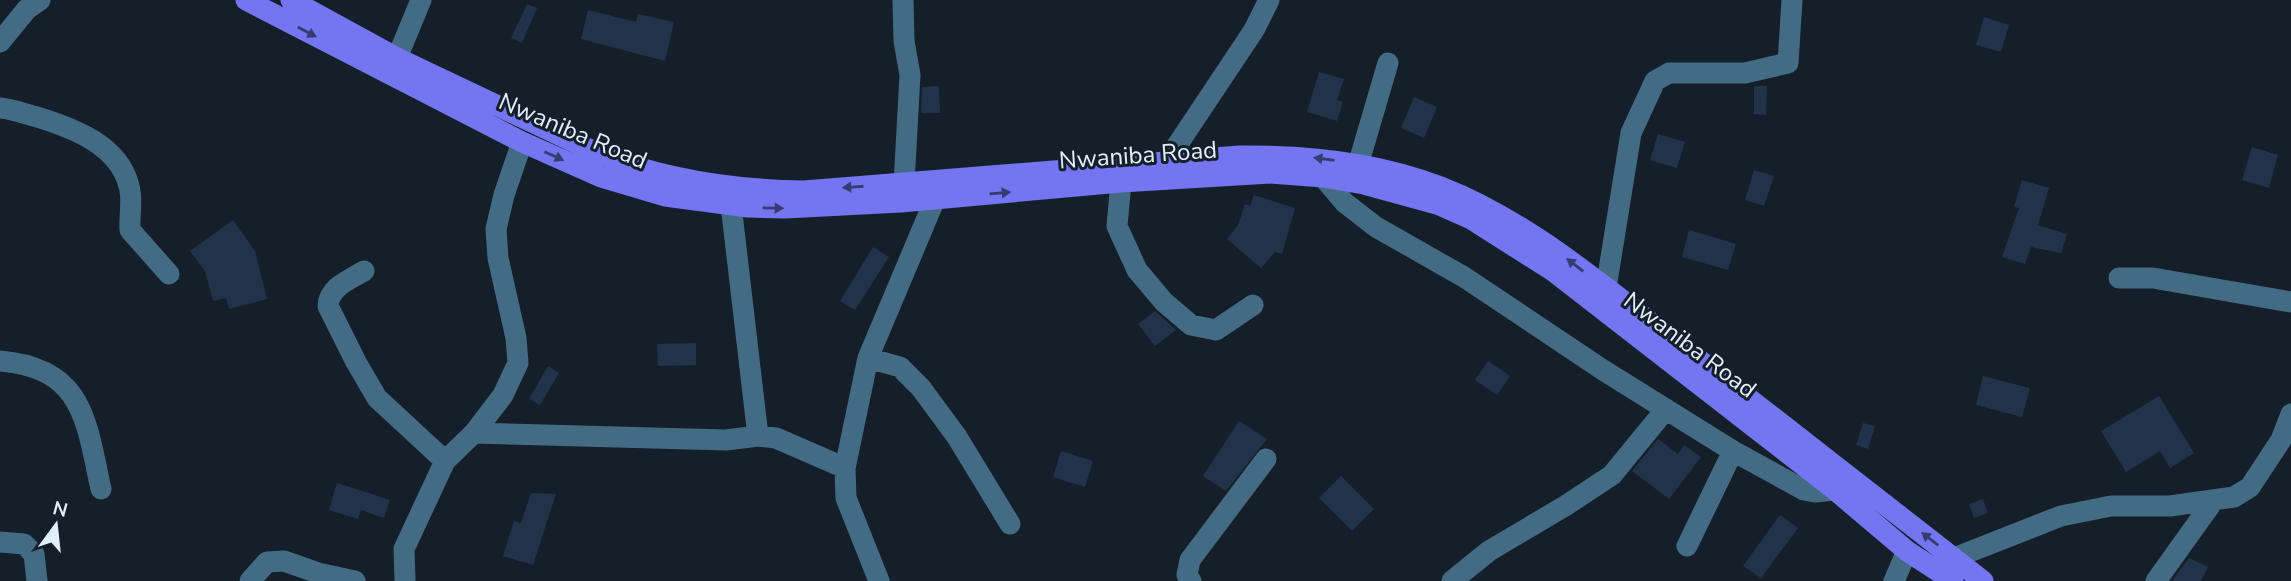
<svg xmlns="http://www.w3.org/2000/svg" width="2291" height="581" viewBox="0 0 2291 581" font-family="'Nunito Sans',sans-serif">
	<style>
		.building { fill: #223349 }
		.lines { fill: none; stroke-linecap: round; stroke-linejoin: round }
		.minor { stroke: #446b84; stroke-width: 21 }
		.major { stroke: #7375f1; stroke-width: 21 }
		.oneway { fill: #353d70 }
		.labels { text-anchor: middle; stroke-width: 6; stroke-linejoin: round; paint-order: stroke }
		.street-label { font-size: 24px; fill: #e1effc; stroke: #141f2a }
	</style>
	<rect width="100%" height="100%" fill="#141f2a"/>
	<path class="building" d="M527,4L537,8L522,43L511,38Z
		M588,10L636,22L638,14L674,22L665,61L581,39Z
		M1984,17L2009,25L2001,52L1976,45Z
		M1319,72L1344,79L1337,100L1343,102L1337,121L1307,112Z
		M939,86L940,113H921L922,87Z
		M1754,86H1767L1766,115L1754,114Z
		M1414,97L1437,107L1424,138L1401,128Z
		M1658,134L1685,142L1677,168L1650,160Z
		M2252,147L2278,155L2269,188L2242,180Z
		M1754,170L1774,176L1764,206L1745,200Z
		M2022,180L2049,188L2038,225L2067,234L2061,253L2031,247L2025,264L2002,257L2019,208L2014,207Z
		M1254,195L1295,208L1282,254L1275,252L1261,268L1227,239L1238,225L1245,204L1250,206Z
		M233,220L255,251L267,299L229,309L226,298L213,301L205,271L190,251Z
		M1689,230L1736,244L1728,270L1682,257Z
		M873,247L889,257L855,310L840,301Z
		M1155,311L1176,330L1155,346L1138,324Z
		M696,343V365L658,366L657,344Z
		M1488,361L1510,376L1497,395L1475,380Z
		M548,366L559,373L540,405L529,399Z
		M1983,376L2030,388L2022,417L1976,405Z
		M2159,396L2194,453L2170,468L2160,451L2126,472L2101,431Z
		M1239,421L1267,439L1226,491L1203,476Z
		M1863,423L1875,426L1868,449L1856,445Z
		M1658,439L1678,454L1684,445L1701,457L1669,499L1632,471Z
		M1061,451L1093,461L1085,487L1053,477Z
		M1341,476L1374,509L1352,531L1319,498Z
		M337,483L390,500L384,518L361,510L358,519L329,510Z
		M531,493L556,494L533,565L503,556L514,521L521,523Z
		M1983,499L1988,513L1974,518L1969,504Z
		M1780,515L1798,528L1761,578L1743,566Z
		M2189,558L2208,567L2201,581H2172Z"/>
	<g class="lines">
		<path class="minor" d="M903,0L904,41L910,75L904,184
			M0,42L27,9L40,0
			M397,58L421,0
			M0,108C13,109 25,114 37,117C73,128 119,145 129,186C133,199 129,216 130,230L169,274
			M1166,162L1254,30L1269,0
			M1358,165L1388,63
			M1323,177L1345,203L1376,227L1464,277L1603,370L1733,451L1804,490L1815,492L1835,490
			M1121,182L1117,226L1137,270L1164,302L1191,325L1216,330L1253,305
			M731,205L758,436
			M364,271C349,280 329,287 328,306L356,362L377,398L445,461
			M2119,278H2153L2291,302
			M1606,288L1631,133L1655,81L1669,73H1745L1788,63L1792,0
			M868,358L900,367L921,388L957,437L1010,524
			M0,361C84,368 86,421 101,489
			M474,433L726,440L758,436L776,438L845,468
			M0,542L24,544L34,554L37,581
			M1687,546L1733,451
			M1954,558L2061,516L2111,506H2170L2234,497L2250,487L2281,440L2291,414
			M250,581L267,562L284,561L318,573L355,581
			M405,581L404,549L445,461L474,433L503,395L518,363L516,338L498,258L496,229L504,195L522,142
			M879,581L846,498L845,468L868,358L935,199
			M1191,581L1187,575L1190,560L1266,459
			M1452,581L1489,551L1565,506L1612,475L1666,409
			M1894,581L1907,551
			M2156,581L2214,500"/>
		<path class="major" d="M246,0L522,142L601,177L665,196L748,207L785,208L901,202L1121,182L1270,173L1323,177L1364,184L1437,204L1471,219L1553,271L1835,490L1907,551L1953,581
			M291,0L397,58L595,152C662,180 732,190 804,191L1239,156C1308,155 1376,162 1441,187C1530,222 1604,287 1679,344C1780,423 1882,502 1983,581"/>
	</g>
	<defs><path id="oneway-solid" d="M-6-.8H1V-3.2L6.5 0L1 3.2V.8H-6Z" transform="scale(1.75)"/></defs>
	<g class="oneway">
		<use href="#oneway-solid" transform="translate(307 32) rotate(28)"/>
		<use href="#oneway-solid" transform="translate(554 156) rotate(24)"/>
		<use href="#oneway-solid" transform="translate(1324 159) rotate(-172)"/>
		<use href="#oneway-solid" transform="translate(853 187) rotate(176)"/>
		<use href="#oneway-solid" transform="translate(1000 193) rotate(-5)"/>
		<use href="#oneway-solid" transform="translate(773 208) rotate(1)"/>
		<use href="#oneway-solid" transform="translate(1575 265) rotate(-142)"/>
		<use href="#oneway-solid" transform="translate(1930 539) rotate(-142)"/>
	</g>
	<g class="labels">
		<g class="street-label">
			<text transform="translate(573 131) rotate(23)" y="8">Nwaniba Road</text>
			<text transform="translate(1138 155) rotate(-4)" y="8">Nwaniba Road</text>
			<text transform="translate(1690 345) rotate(37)" y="8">Nwaniba Road</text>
		</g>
	</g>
	<g transform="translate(56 525) rotate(15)" stroke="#141f2a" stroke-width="5" paint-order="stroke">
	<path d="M0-5L12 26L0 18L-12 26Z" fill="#e1effc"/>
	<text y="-10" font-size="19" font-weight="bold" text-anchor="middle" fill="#e1effc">N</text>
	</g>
</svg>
